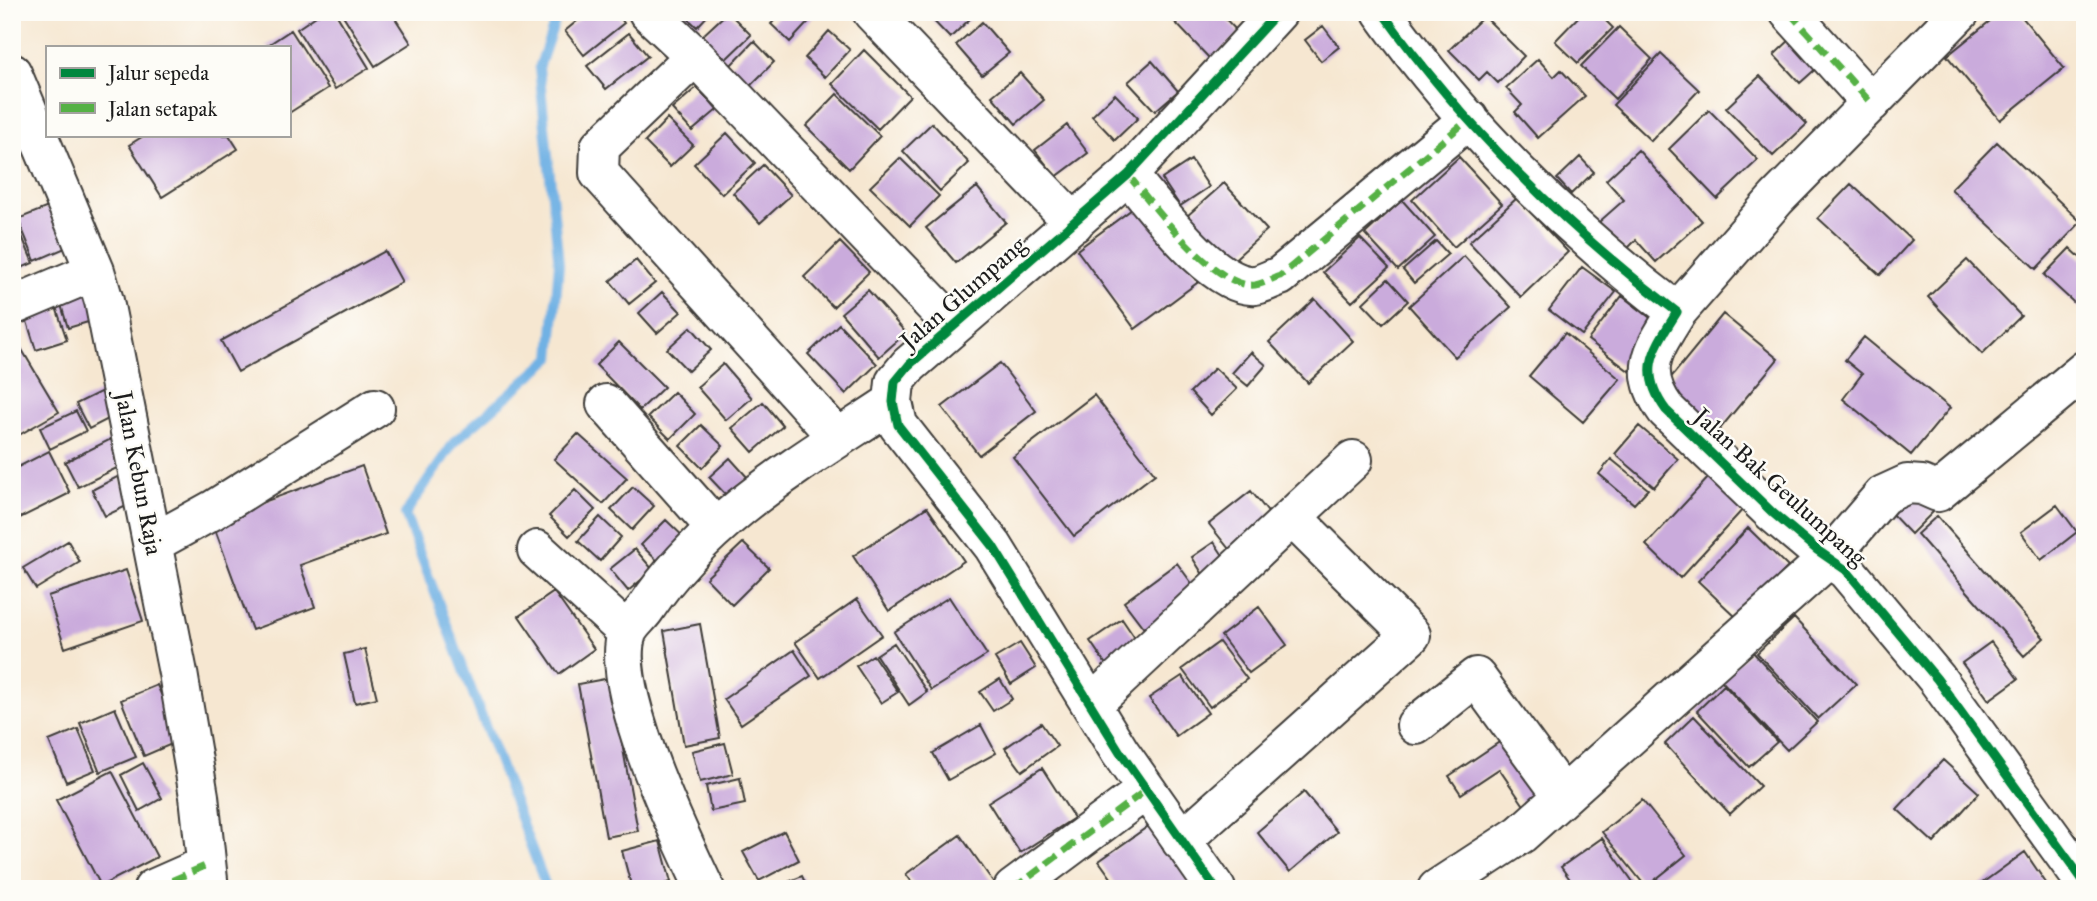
<svg xmlns="http://www.w3.org/2000/svg" width="2097" height="901" viewBox="0 0 2097 901" font-family="'IM FELL Great Primer',serif">
	<style>
		.lines { fill: none; stroke-linecap: round; stroke-linejoin: round }
		.stream { stroke: #6fb1e4; stroke-width: 10 }
		.building { fill: #caabdc }
		.minor-casing { stroke: #3d3a37; stroke-width: 42 }
		.minor { stroke: #fff; stroke-width: 38 }
		.quiet { stroke: #55b145; stroke-width: 7; stroke-dasharray: 14 7; stroke-linecap: butt }
		.cycleway-casing { stroke: #fdfcf7; stroke-width: 13 }
		.cycleway { stroke: #00873e; stroke-width: 9 }
		.labels { text-anchor: middle; stroke-width: 5; stroke-linejoin: round; paint-order: stroke }
		.street-label { font-size: 24px; fill: #1c1c1c; stroke: #fdfcf7 }
	</style>
	<rect width="100%" height="100%" fill="#fdfcf7"/>
	<filter id="ink" filterUnits="userSpaceOnUse"><feTurbulence type="fractalNoise" baseFrequency=".0143" numOctaves="2"/><feDisplacementMap in="SourceGraphic" scale="14" xChannelSelector="R" yChannelSelector="G"/><feConvolveMatrix kernelMatrix="1 2 1 2 8 2 1 2 1" color-interpolation-filters="sRGB"/></filter>
	<filter id="wash" filterUnits="userSpaceOnUse"><feTurbulence type="fractalNoise" baseFrequency=".00686" numOctaves="4" result="noise"/><feDisplacementMap in="SourceGraphic" scale="28" xChannelSelector="R" yChannelSelector="G"/><feGaussianBlur stdDeviation="1.57" result="paint"/><feColorMatrix in="noise" values="0 0 0 0 0 0 0 0 0 0 0 0 0 0 0 0 0 1.4 0 .05"/><feComposite in="paint" operator="in"/></filter>
	<g filter="url(#wash)">
		<rect width="100%" height="100%" fill="#f6e7d1"/>
		<g class="lines">
			<path class="stream" d="M547,889L405,514L455,441L551,358L559,264L539,68L558,12"/>
		</g>
		<g id="blocks">
			<path class="building" d="M322,12H335L369,68L335,89L297,29Z
				M341,12H391L411,43L375,66Z
				M588,12H616L624,23L584,55L565,31Z
				M681,12H711L697,27Z
				M728,12L751,35L724,61L701,37Z
				M782,12H810L814,16L790,42L771,24Z
				M925,12H974L975,14L950,38Z
				M1179,12H1219L1239,33L1211,60L1172,19Z
				M1583,12H1597L1613,28L1578,63L1555,41Z
				M2001,12H2018L2064,68L2000,120L1947,56Z
				M1484,16L1524,56L1498,83L1487,72L1479,80L1449,50Z
				M982,22L1009,53L982,75L956,45Z
				M1323,26L1339,47L1321,61L1305,40Z
				M1619,27L1652,59L1615,99L1581,66Z
				M291,30L328,88L289,113V47H265Z
				M829,31L850,50L825,77L805,58Z
				M629,33L648,56L606,89L587,66Z
				M1793,37L1819,66L1800,83L1774,55Z
				M754,41L774,62L749,87L729,67Z
				M864,50L910,96L878,129L832,84Z
				M1661,54L1699,90L1651,141L1613,105Z
				M1538,59L1554,77L1561,70L1585,96L1538,138L1515,112L1522,105L1506,88Z
				M1152,61L1178,91L1155,111L1128,82Z
				M1020,73L1044,100L1016,124L992,96Z
				M1760,76L1807,124L1773,156L1726,108Z
				M697,87L717,110L692,131L672,109Z
				M837,94L880,136L849,169L806,126Z
				M1115,94L1138,118L1115,140L1092,116Z
				M1709,110L1758,160L1717,199L1669,149Z
				M667,119L693,145L670,167L645,142Z
				M932,123L969,163L940,191L903,151Z
				M1067,125L1088,153L1056,177L1035,150Z
				M727,133L755,163L722,194L694,164Z
				M145,135H229L238,149L162,197L129,145Z
				M1997,142L2081,222L2036,269L1951,189Z
				M1638,150L1702,221L1656,262L1636,240L1625,251L1599,222L1624,200L1606,180Z
				M1459,157L1502,204L1454,247L1412,200Z
				M1580,157L1594,172L1571,194L1557,179Z
				M900,158L939,196L910,226L870,187Z
				M1191,160L1209,187L1180,206L1162,179Z
				M763,165L791,195L760,223L733,193Z
				M1224,183L1267,230L1229,264L1187,216Z
				M1851,184L1912,240L1880,275L1818,218Z
				M977,187L1006,222L956,263L926,228Z
				M1517,198L1568,252L1521,297L1469,242Z
				M1402,200L1435,237L1398,270L1365,234Z
				M1143,201L1201,280L1135,329L1077,250Z
				M53,205L70,246L35,261L18,219Z
				M12,212L33,263L12,272Z
				M1360,238L1389,268L1352,302L1323,272Z
				M1436,241L1448,254L1414,283L1403,270Z
				M840,242L869,272L833,307L804,277Z
				M2070,248L2085,262V313L2044,275Z
				M385,251L402,282L238,372L221,341Z
				M1464,256L1511,307L1455,357L1409,306Z
				M636,260L655,283L629,304L610,281Z
				M1967,260L2021,316L1982,354L1928,297Z
				M1582,267L1616,292L1582,335L1549,310Z
				M1388,279L1408,301L1383,324L1363,303Z
				M88,288L98,319L68,328L59,298Z
				M868,290L906,333L879,357L841,313Z
				M662,292L681,312L657,333L639,313Z
				M1622,296L1662,327L1629,371L1588,340Z
				M1315,299L1353,341L1308,383L1269,342Z
				M55,304L67,340L36,350L25,315Z
				M1723,314L1778,359L1714,436L1659,392Z
				M839,324L877,364L846,394L808,354Z
				M691,327L711,350L688,371L667,349Z
				M12,333L59,412L12,439Z
				M1565,333L1620,379L1583,422L1529,376Z
				M1864,337L1950,408L1911,455L1843,399L1862,374L1845,360Z
				M619,342L664,387L640,410L596,365Z
				M1251,352L1266,365L1248,386L1232,373Z
				M1000,363L1036,411L979,455L942,407Z
				M723,364L752,398L726,420L697,387Z
				M1215,368L1237,389L1211,415L1190,392Z
				M106,389L118,414L89,429L76,404Z
				M674,392L695,414L670,439L648,417Z
				M1094,395L1155,474L1074,536L1013,457Z
				M763,402L783,426L753,452L732,428Z
				M76,411L86,431L50,449L40,428Z
				M701,425L723,446L702,468L680,446Z
				M1639,426L1678,459L1654,487L1615,454Z
				M578,434L627,478L603,504L554,459Z
				M111,439L123,465L78,487L65,462Z
				M49,451L70,493L12,522V470Z
				M730,458L748,478L728,497L709,477Z
				M1611,459L1648,489L1634,504L1599,474Z
				M362,466L386,534L300,565L315,607L252,630L212,521Z
				M119,476L133,503L105,516L92,490Z
				M1710,476L1745,507L1680,578L1646,545Z
				M1913,486L1936,509L1911,534L1888,510Z
				M633,487L654,506L632,530L611,510Z
				M575,490L595,510L569,536L549,516Z
				M1251,491L1279,526L1237,559L1209,524Z
				M2057,505L2077,532L2041,560L2021,532Z
				M927,507L964,561L889,611L853,556Z
				M1937,516L2044,638L2024,656L1917,534Z
				M600,517L621,537L600,561L578,541Z
				M666,520L690,543L665,568L641,545Z
				M1748,528L1788,567L1738,619L1698,581Z
				M68,541L80,562L36,589L23,568Z
				M1214,542L1232,569L1209,584L1192,557Z
				M743,543L769,568L732,605L706,578Z
				M635,549L653,570L628,591L610,569Z
				M1177,563L1201,596L1149,635L1124,602Z
				M126,570L143,621L65,648L48,596Z
				M554,592L594,649L559,674L519,616Z
				M949,597L987,655L931,690L894,632Z
				M857,599L882,635L820,678L795,642Z
				M1259,607L1287,645L1249,673L1221,636Z
				M1794,618L1856,684L1818,719L1757,653Z
				M1122,619L1143,650L1111,672L1090,641Z
				M700,624L720,738L684,745L664,631Z
				M1219,642L1247,679L1210,707L1182,669Z
				M1991,642L2018,679L1989,700L1962,663Z
				M894,643L927,692L909,705L876,655Z
				M1020,643L1036,668L1011,684L995,658Z
				M365,649L377,698L355,703L344,654Z
				M794,650L811,676L741,724L724,699Z
				M1751,650L1817,722L1787,750L1720,679Z
				M873,655L898,692L881,703L856,666Z
				M1182,676L1208,713L1176,736L1149,698Z
				M610,678L638,831L606,837L578,684Z
				M1000,679L1012,699L993,711L980,692Z
				M157,685L181,740L144,756L121,700Z
				M1724,685L1777,742L1749,767L1697,711Z
				M115,708L136,757L100,772L80,723Z
				M1694,716L1760,786L1730,814L1665,744Z
				M1041,723L1057,746L1022,771L1005,748Z
				M981,725L996,753L948,780L933,753Z
				M78,729L95,770L66,782L49,741Z
				M1504,739L1542,797L1525,807L1499,769L1461,794L1449,776Z
				M725,743L733,774L700,782L692,751Z
				M1943,760L1979,793L1934,843L1897,809Z
				M143,763L162,798L139,811L121,775Z
				M1042,768L1074,818L1020,853L988,802Z
				M112,771L157,857L101,886L56,800Z
				M740,778L745,804L711,811L706,786Z
				M1304,792L1337,832L1290,872L1257,832Z
				M1642,800L1686,855L1646,887L1602,832Z
				M1150,825L1196,889H1119L1099,861Z
				M784,831L799,860L759,881L743,852Z
				M960,835L994,883L987,889H917L906,874Z
				M1602,838L1638,889H1577L1561,867Z
				M660,841L671,882L647,889H632L622,851Z
				M2025,852L2050,889H1974Z
				M802,876L808,889H772Z"/>
		</g>
	</g>
	<g filter="url(#ink)">
		<use href="#blocks" fill-opacity="0" stroke="#3d3a37" stroke-width="2"/>
		<g class="lines">
			<g class="minor-casing">
				<path id="minor" d="M648,12L695,56L600,147L599,173L838,438
					M872,12L1074,223
					M1382,12C1463,125 1566,228 1677,312C1654,349 1637,370 1666,410L1773,513L1817,550L1846,570L1937,679L2085,883
					M1789,12L1871,103
					M695,56L953,325
					M12,73L95,271L104,301L178,673L199,796L209,889
					M1128,175C1153,204 1214,289 1255,285C1263,284 1273,278 1280,276L1469,119
					M12,306L95,271
					M1677,312L1777,198L1960,12
					M606,404L715,527
					M153,543L213,510L375,408
					M537,550L627,632
					M1091,705L1353,460
					M1416,725L1476,677L1563,796
					M1181,841L1411,635L1292,517
					M153,889L205,866
					M705,889C680,836 608,688 627,633C630,624 641,616 646,608C707,516 803,462 893,402
					M1013,889L1146,790
					M1216,889L1120,752L993,546L898,425L893,402L895,382L909,365L1128,175L1278,12
					M1437,889L1521,834L1830,557L1883,495L1907,484L1922,485L1938,492L2085,370"/>
			</g>
			<use href="#minor" class="minor"/>
			<path class="quiet" d="M1789,12L1871,103
				M1128,175C1153,204 1214,289 1255,285C1263,284 1273,278 1280,276L1469,119
				M153,889L205,866
				M1013,889L1146,790"/>
			<g class="cycleway-casing">
				<path id="cycleway" d="M1382,12C1463,125 1566,228 1677,312C1654,349 1637,370 1666,410L1773,513L1817,550L1846,570L1937,679L2085,883
					M1216,889L1120,752L993,546L898,425L893,402L895,382L909,365L1128,175L1278,12"/>
			</g>
			<use href="#cycleway" class="cycleway"/>
		</g>
	</g>
	<g class="labels">
		<g class="street-label">
			<text transform="translate(963 293) rotate(-41)" y="8">Jalan Glumpang</text>
			<text transform="translate(139 473) rotate(79)" y="8">Jalan Kebun Raja</text>
			<text transform="translate(1780 487) rotate(42)" y="8">Jalan Bak Geulumpang</text>
		</g>
	</g>
	<rect width="2097" height="901" fill="none" stroke="#fdfcf7" stroke-width="42"/>
	<rect x="46" y="46" width="245" height="91" fill="#fdfcf7" stroke="#a3a29f" stroke-width="2"/>
	<rect x="60" y="68" width="35" height="10" fill="#00873e" stroke="#a3a29f" stroke-width="2"/>
	<text x="108" y="80" font-size="21" fill="#1c1c1c">Jalur sepeda</text>
	<rect x="60" y="103" width="35" height="10" fill="#55b145" stroke="#a3a29f" stroke-width="2"/>
	<text x="108" y="116" font-size="21" fill="#1c1c1c">Jalan setapak</text>
</svg>
